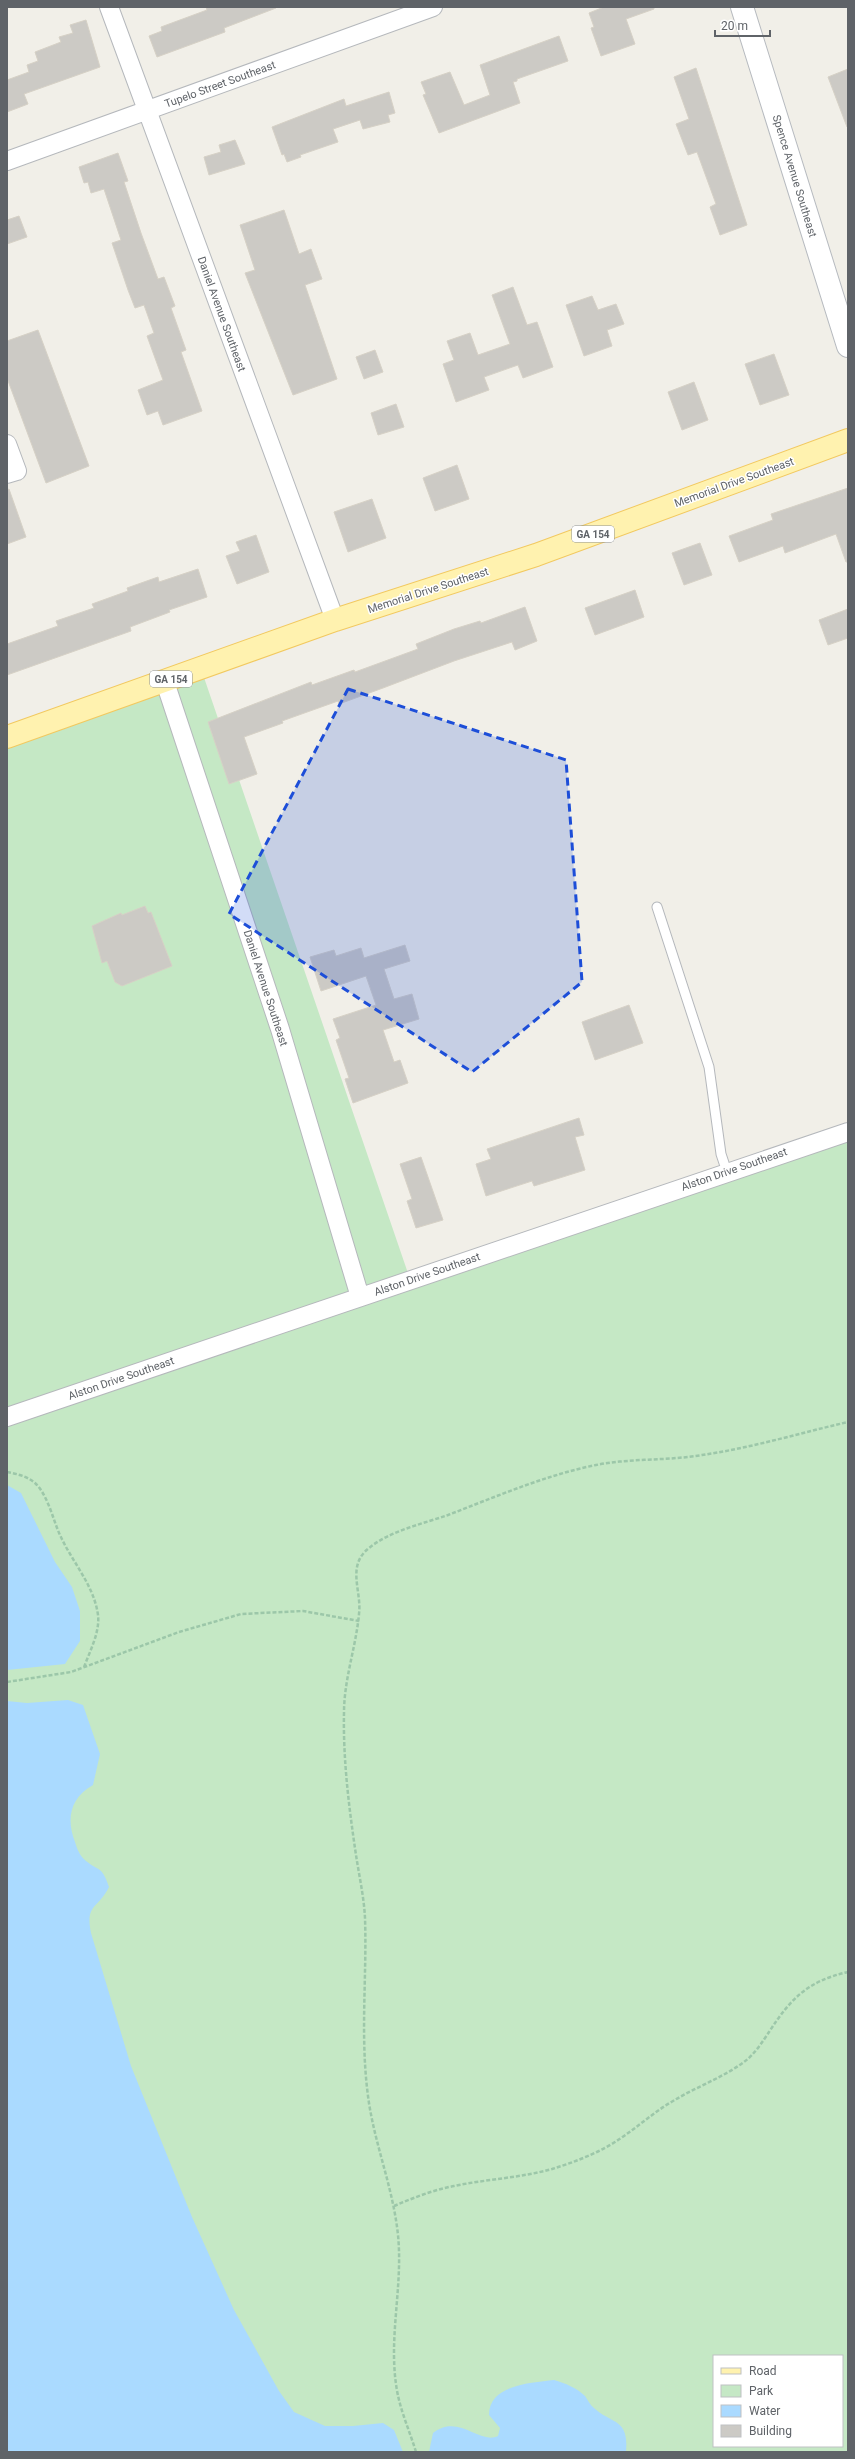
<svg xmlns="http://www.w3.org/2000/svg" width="855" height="2459" viewBox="0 0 855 2459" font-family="Roboto,sans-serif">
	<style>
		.green { fill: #c5e8c5; fill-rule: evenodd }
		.water { fill: #aadaff }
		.building { fill: #cccac5; stroke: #d6d1c6 }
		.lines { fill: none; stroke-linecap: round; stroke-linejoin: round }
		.lane-casing { stroke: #b5b8bc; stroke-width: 11 }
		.street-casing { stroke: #b5b8bc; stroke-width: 20 }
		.secondary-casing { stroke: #b6babf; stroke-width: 24 }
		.primary-casing { stroke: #f2c960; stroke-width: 24 }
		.path { stroke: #9cc7a9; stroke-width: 2.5; stroke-dasharray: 4 2; stroke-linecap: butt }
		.lane { stroke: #fff; stroke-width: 9 }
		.street { stroke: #fff; stroke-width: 18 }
		.secondary { stroke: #fff; stroke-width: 22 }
		.primary { stroke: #fff2af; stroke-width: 22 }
		.marked { fill: #1d4ed8; fill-opacity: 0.2; stroke: #1d4ed8; stroke-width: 3; stroke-dasharray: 8 5; stroke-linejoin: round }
		.labels { text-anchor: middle; stroke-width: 3; stroke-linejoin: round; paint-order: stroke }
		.shield { fill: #fff; stroke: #8f9295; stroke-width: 1 }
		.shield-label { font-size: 10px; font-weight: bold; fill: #5f6368 }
		.street-label { font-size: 11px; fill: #5f6368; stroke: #fff }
	</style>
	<rect width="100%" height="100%" fill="#f1efe8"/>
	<path class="green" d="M198,660L411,1282L7,1416V727Z
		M848,1141V2452H7V1417ZM714,2356H842V2446H714Z"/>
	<path class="water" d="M7,1485L21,1493L55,1562L72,1587L80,1611V1641L65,1664L7,1670Z
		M68,1700L83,1705L100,1754L93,1785C70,1798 66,1819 75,1842C77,1849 80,1856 86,1861C100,1872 102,1866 109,1887C98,1909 85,1904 91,1933L131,2066L192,2217L234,2310L279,2391L294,2412L325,2426H353L383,2423L394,2430L403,2452H7V1701L27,1703Z
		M554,2380C565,2383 577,2388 585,2396C588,2400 590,2405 594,2408C611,2424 629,2418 626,2451L429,2452L433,2433C459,2413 479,2445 498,2436L500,2428L489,2415C489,2384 532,2383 554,2380Z"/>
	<path class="building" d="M206,7H276V8L224,28L225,32L157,57L149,36L162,31L161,27L207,10Z
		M604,7H654V9L626,19L635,44L601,56L591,28L594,27L589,13Z
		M86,20L100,67L24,94L28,104L7,112V80L29,72L27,65L38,61L35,52L61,42L59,37L73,33L70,25Z
		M559,36L568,61L517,79V81L513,82L520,103L439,133L423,95L426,94L421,82L450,72L464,105L490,95L480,65Z
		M696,68L747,225L720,235L710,207L716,204L697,152L688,155L676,124L689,119L674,77Z
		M848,69V127H847L828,77Z
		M389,92L395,113L388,115L390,122L363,129L360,120L333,129L338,142L300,155L301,157L287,162L284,154L282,155L272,127L344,99L346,106Z
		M235,140L245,164L209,175L204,157L221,152L219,145Z
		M118,153L128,181L124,182L141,233L158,279L164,277L175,306L171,308L186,350L181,352L202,411L163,425L158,411L147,415L138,390L163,380L147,336L154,333L144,305L135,308L128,290L112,243L121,240L104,189L91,193L88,182L84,183L79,167Z
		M284,210L299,254L311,249L322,279L305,285L337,379L293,395L245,273L255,270L240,225Z
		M19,216L27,237L7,244V220Z
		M513,287L527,325L537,322L553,367L523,378L518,365L484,377L489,390L456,402L443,364L454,360L447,341L470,333L478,355L510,344L492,295Z
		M592,296L598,310L616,304L624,324L607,330L612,346L584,356L566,305Z
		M38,330L89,466L46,483L7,378V341Z
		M375,350L383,372L364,379L356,357Z
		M774,354L789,395L760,405L745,364Z
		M694,382L708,420L682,430L668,392Z
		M396,404L404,427L378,435L371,413Z
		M457,465L469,499L435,511L423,478Z
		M848,488V562H846L836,534L785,553L783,546L739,562L729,536L773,520L771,514Z
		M9,489L26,537L7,544V490Z
		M372,499L386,538L348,552L334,512Z
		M256,535L269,572L237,584L226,556L240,551L236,542Z
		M700,543L712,575L684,585L672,553Z
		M198,569L207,597L169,610L170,612L130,627L131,631L7,675V644L58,626L56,621L94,608L92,604L128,591L127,588L158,577L159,582Z
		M635,590L644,617L595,635L585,608Z
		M525,607L537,641L515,650L512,642L454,661L383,688L339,704L338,701L282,721L283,723L244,737L257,774L229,784L208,722L311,682L312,685L354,670L355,672L418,649L416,644L454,629L480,621L481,623Z
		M848,609V638L828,645L819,620Z
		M145,906L148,913L151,912L172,966L122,986L115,982L107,961L102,963L92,926L121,913L122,915Z
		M405,945L410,961L384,969L394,999L412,994L419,1019L383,1030L394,1062L400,1060L408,1083L353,1103L345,1079L349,1078L336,1040L340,1038L333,1019L376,1005L366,976L321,991L310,957L334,950L336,956L361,948L364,958Z
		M629,1005L643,1043L595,1060L582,1022Z
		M579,1118L584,1135L575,1137L585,1170L534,1186L532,1181L486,1196L476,1164L491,1159L487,1149Z
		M421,1157L443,1220L416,1228L407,1201L412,1199L400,1164Z"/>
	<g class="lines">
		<g class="lane-casing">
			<path id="lane" d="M657,907L709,1067L721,1154L727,1172"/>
		</g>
		<g class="street-casing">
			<path id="street" d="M109,7L335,620
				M7,161L433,7
				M7,444L17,471L7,474
				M165,682L280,1029L360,1297
				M7,1417L848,1132"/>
		</g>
		<g class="secondary-casing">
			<path id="secondary" d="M742,7L848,346"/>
		</g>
		<g class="primary-casing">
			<path id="primary" d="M7,737L335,620L536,555L848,440"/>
		</g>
		<path class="path" d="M7,1472C17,1474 27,1476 35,1483C48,1495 53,1520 60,1535C72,1562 94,1585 98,1615C100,1632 90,1651 84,1667
			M7,1682L71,1672L179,1632L241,1614L303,1611L359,1621
			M394,2206C413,2198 433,2190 454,2186C487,2179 520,2178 552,2169C575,2162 601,2152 621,2138C639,2126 654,2112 673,2101C696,2087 722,2078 744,2062C754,2055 763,2041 769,2032C791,1998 808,1981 848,1972
			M416,2452C409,2429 399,2408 396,2384C389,2335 403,2285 398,2235C393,2187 374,2143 368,2096C360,2035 367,1978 365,1918C364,1897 359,1875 356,1855C349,1808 343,1760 344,1713C344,1679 356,1647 359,1614C362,1591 346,1566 369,1548C390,1531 422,1524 448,1515C495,1497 546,1475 596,1465C631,1458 667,1461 702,1455C751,1448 800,1433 848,1422"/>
		<use href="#lane" class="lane"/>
		<use href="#street" class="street"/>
		<use href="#secondary" class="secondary"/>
		<use href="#primary" class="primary"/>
	</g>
	<path class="marked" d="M348,689L566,760L582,982L472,1072L229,914Z"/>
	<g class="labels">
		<g class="shield">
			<rect x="572" y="526" width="42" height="16" rx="3"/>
			<rect x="150" y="671" width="42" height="16" rx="3"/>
		</g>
		<g class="shield-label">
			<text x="593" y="538">GA 154</text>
			<text x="171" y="683">GA 154</text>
		</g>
		<g class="street-label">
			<text transform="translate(220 84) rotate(-20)" y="4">Tupelo Street Southeast</text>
			<text transform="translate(795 176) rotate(73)" y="4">Spence Avenue Southeast</text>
			<text transform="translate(222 314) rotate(70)" y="4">Daniel Avenue Southeast</text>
			<text transform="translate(734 482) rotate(-20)" y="4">Memorial Drive Southeast</text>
			<text transform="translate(428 590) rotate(-18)" y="4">Memorial Drive Southeast</text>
			<text transform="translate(266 988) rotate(72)" y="4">Daniel Avenue Southeast</text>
			<text transform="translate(734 1169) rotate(-19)" y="4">Alston Drive Southeast</text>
			<text transform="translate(427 1274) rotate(-19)" y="4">Alston Drive Southeast</text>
			<text transform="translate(121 1378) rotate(-19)" y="4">Alston Drive Southeast</text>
		</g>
	</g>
	<rect width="855" height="2459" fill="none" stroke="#5f6368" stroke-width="16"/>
	<rect x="713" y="2355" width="130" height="92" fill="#ffffff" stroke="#bfc1c3"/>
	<rect x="721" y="2368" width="20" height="6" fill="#fff2af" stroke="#bfc1c3"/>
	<text x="749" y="2375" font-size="12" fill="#5f6368">Road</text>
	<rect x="721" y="2385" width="20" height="12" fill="#c5e8c5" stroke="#bfc1c3"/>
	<text x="749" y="2395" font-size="12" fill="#5f6368">Park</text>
	<rect x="721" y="2405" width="20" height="12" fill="#aadaff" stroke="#bfc1c3"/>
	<text x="749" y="2415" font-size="12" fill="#5f6368">Water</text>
	<rect x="721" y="2425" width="20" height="12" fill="#cccac5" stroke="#bfc1c3"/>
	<text x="749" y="2435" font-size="12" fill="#5f6368">Building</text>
	<path d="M715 30v6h55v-6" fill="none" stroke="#5f6368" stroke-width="2"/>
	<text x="721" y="30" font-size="12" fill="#5f6368" stroke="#ffffff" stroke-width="3" paint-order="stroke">20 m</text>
</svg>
